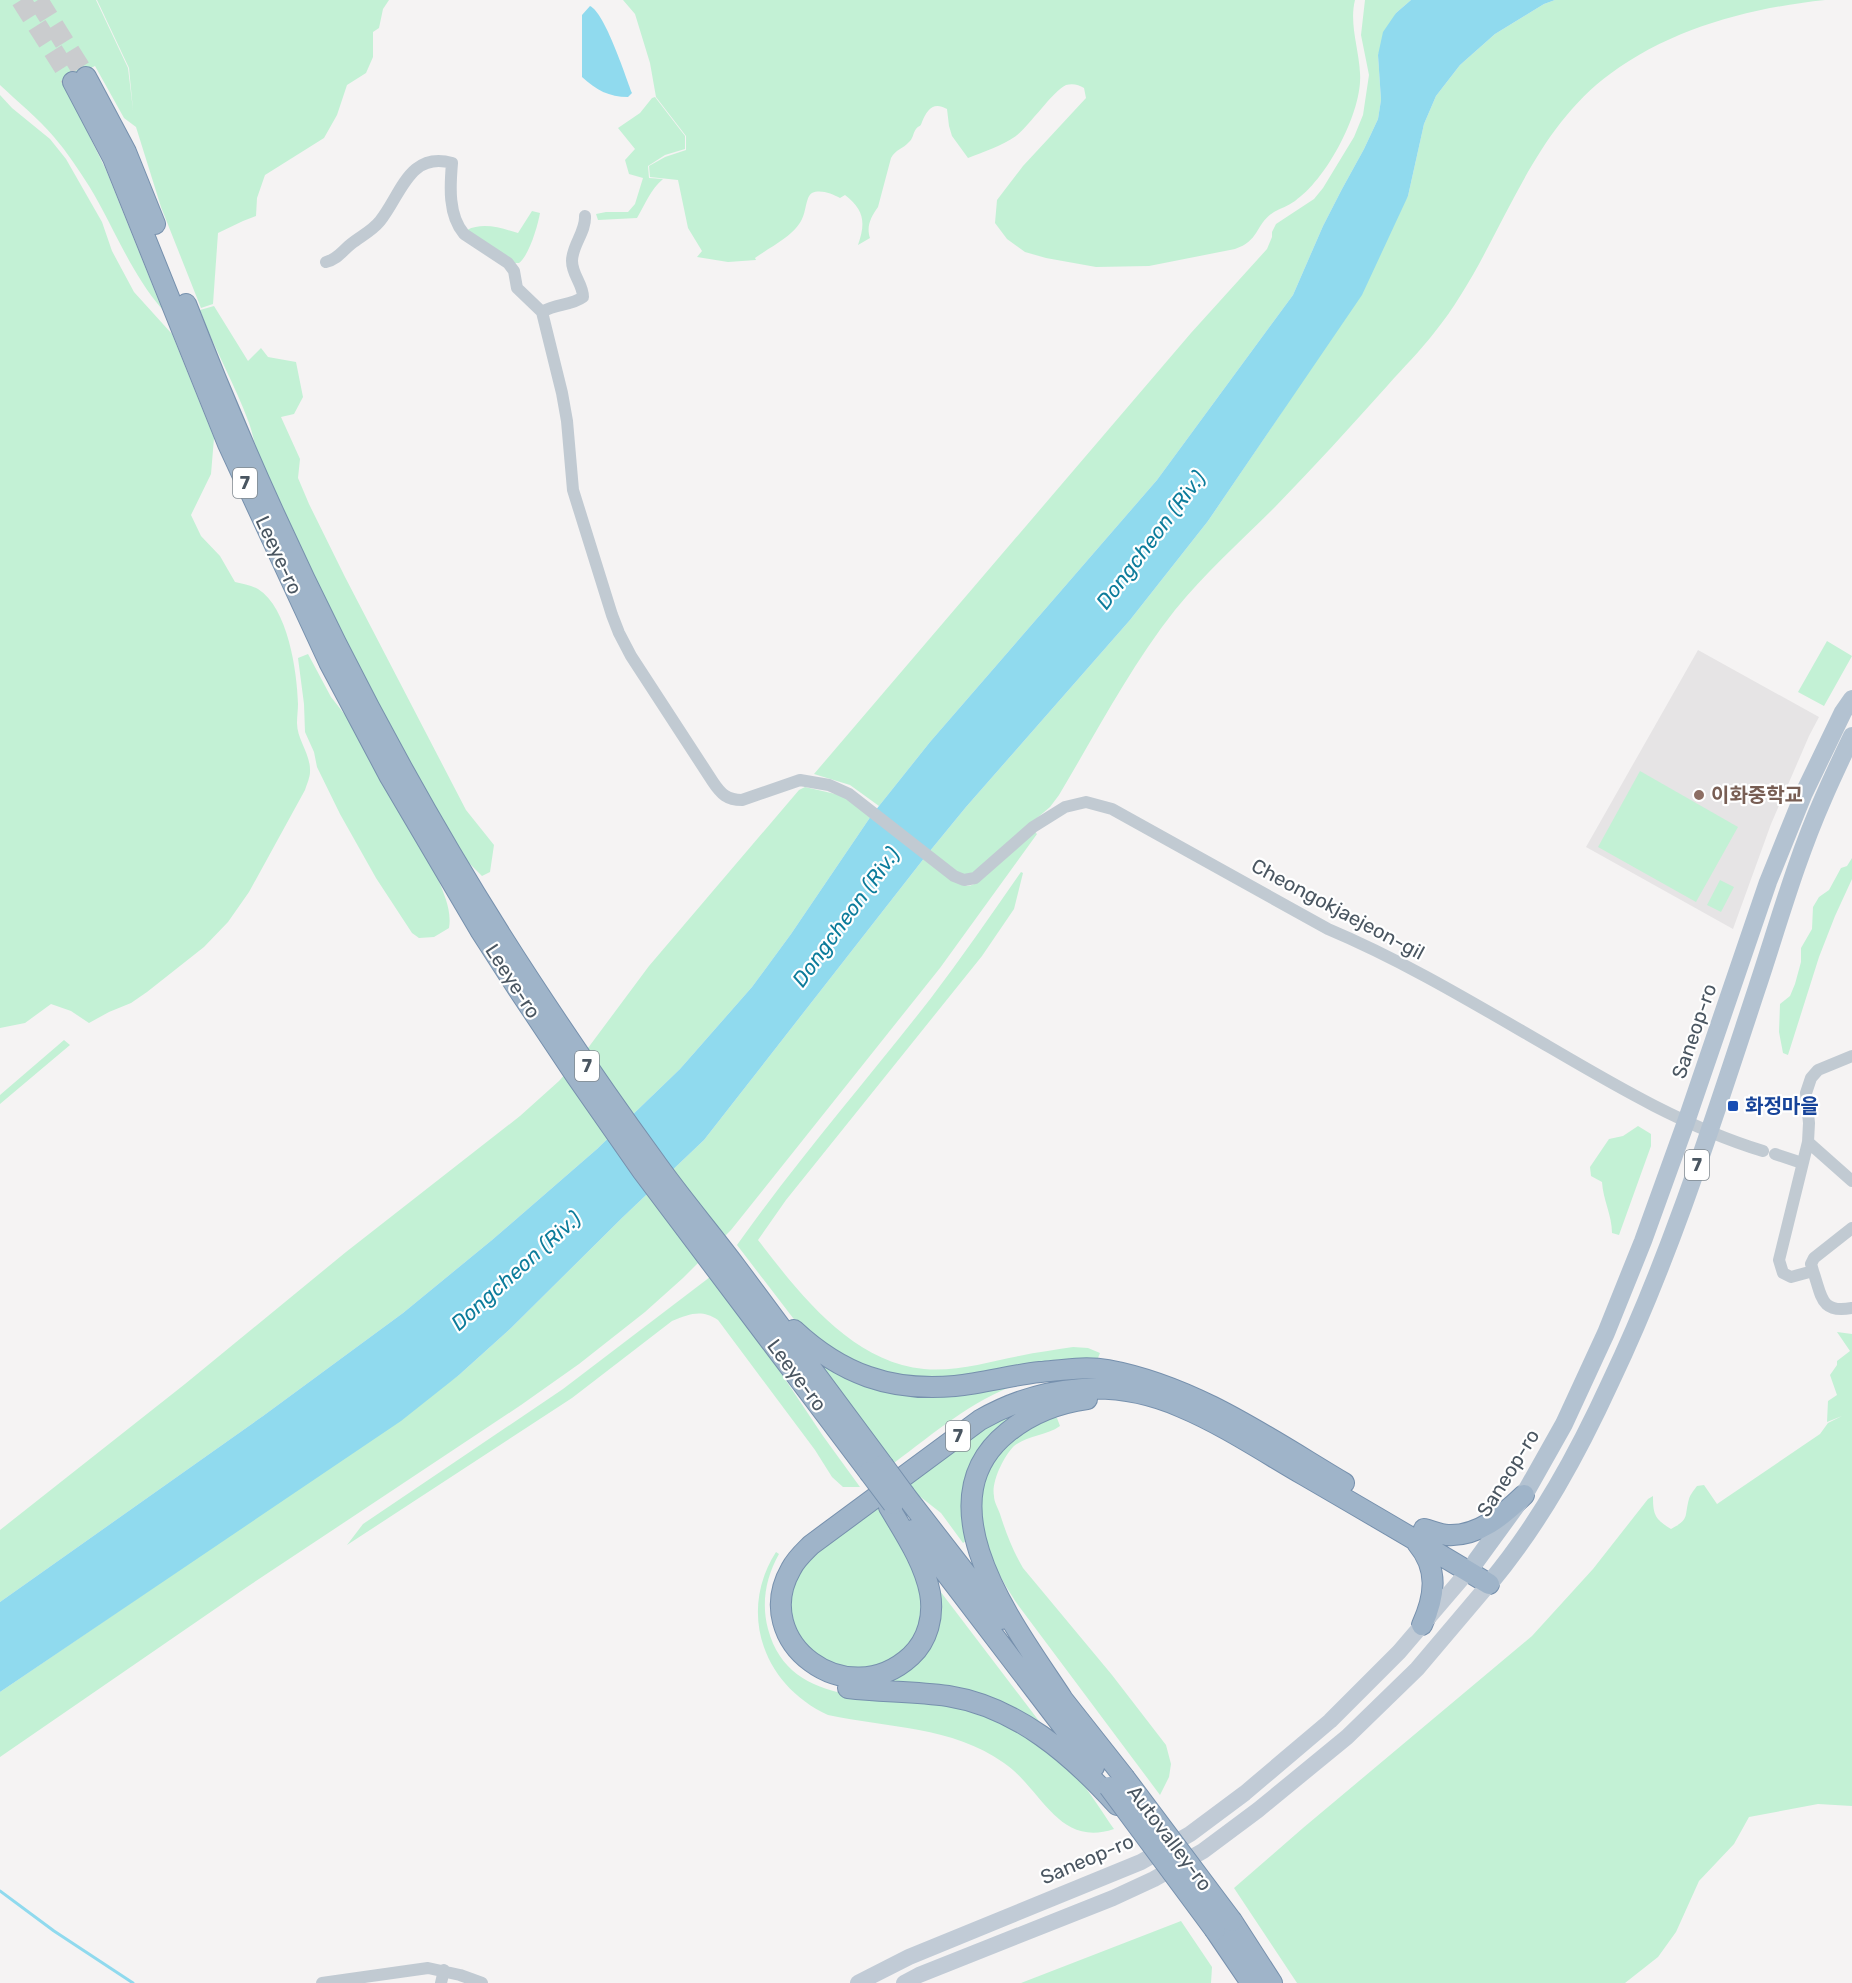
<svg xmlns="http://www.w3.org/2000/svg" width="1852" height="1983" viewBox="0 0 1852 1983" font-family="Rubik,'Noto Sans KR',sans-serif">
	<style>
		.education { fill: #e6e4e5 }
		.green { fill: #c3f1d5 }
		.water { fill: #90daee }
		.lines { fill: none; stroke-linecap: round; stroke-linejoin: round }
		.stream { stroke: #90daee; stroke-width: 3 }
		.trunk-tunnel { stroke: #caccce; stroke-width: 20; stroke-dasharray: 20 10; stroke-linecap: butt }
		.trunk-casing { stroke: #7690ad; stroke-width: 22 }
		.minor { stroke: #c1cad2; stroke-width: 12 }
		.secondary { stroke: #c1cbd6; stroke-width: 16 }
		.primary { stroke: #b3c2d1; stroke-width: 18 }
		.trunk { stroke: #9fb4c9; stroke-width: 20 }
		.trunk-bridge-casing { stroke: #7690ad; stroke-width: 22; stroke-linecap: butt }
		.trunk-bridge { stroke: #9fb4c9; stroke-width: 20 }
		.education-dot { fill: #8d6e63; stroke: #fff; stroke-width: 2 }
		.transit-dot { fill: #1a4fb4; stroke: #fff; stroke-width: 2 }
		.labels { text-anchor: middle; stroke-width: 4.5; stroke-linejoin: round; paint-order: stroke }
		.shield { fill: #fff; stroke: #808990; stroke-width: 1.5 }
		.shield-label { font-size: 18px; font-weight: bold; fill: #4a5661 }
		.street-label { font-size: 20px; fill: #4a5661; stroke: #fff }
		.education-label { font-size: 20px; font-weight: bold; fill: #785e54; stroke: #fff; text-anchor: start }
		.transit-label { font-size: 20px; font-weight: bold; fill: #164399; stroke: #fff; text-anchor: start }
		.water-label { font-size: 21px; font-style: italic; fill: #0c7c9b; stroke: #fff }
	</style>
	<rect width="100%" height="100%" fill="#f5f3f3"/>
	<path class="education" d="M1698,650L1819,717L1809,736L1771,824L1733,929L1586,847Z"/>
	<path class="green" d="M0,0H96L128,68L133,110L129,68L97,0H389L383,9L379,28L373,32V57L366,73L347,85L337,115L324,138L265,175L257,198L256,216L243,221L218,233L213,304L201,308L161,207L136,127L124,118L95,66L63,82L106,170L162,309C130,272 114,227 89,186C78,169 67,152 54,137C38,118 18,102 0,85Z
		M623,0H1355C1349,24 1359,49 1360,73C1363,112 1326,180 1295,201C1288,206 1281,208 1274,212C1255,224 1260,241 1235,249L1149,266L1096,267L1046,258L1025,252L1007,239L995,223L997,200L1023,166L1086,98L1084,88C1079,85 1073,83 1066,85C1053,91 1030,125 1016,136C1002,146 983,152 968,158L952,136L949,126L947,109C933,101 927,110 922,122C920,128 920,124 916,129C913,133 913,139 909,142C903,149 896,149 891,158L878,207C871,217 866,226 870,238L858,245C866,222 864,210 845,195L840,198C832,194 821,189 812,193C806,196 806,212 802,219C794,236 770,247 755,258L756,260L728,262L697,257L702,251L688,228L678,180L650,177L649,166L665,157L686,150V136L656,97L650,63L635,14Z
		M1365,0H1411L1396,13L1378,55L1381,100L1378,119L1364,149L1342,189L1323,226L1293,295L1157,480L930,742L879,806L850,785L814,774L1191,333L1267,249L1272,237V232L1276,224L1314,199L1323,188L1354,137L1363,115L1369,75L1361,35Z
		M1555,0H1825C1750,8 1672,28 1610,74C1523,138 1500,252 1434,333C1420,351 1403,368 1388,385C1351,426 1314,467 1275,507C1242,540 1205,573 1175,610C1130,667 1096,733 1059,795L1050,807L960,884C968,887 972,886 979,881L1034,831L1037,834L940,968L731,1230L683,1278L645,1312L579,1364L521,1405L247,1587L0,1757V1692L266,1511L459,1375L510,1329L623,1217L704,1140L925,857L966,807L1130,620L1208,521L1280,415L1408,196L1424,124L1436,96L1460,65L1495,34L1544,4Z
		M0,95L12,108L50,139L66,159L102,222L112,251L134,292L172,334L214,438L211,474L191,515L201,536L220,556L235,582C243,584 251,585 258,589C288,608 297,671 298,704C298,710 297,716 297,723C297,740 311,754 310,772C310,777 307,784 305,790L249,892L228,922L204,947L147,992L131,1003L109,1012L89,1023L71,1011L51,1004L25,1023L0,1028Z
		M655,97L685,136V149L665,155L648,166L649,178L663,179C651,189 645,204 637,218L598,220L596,214L606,212H628L635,204L643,178L629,174L625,160L635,149L618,128L640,113L652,98Z
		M532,211L540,213C538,225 529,256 519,263H515L467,230C483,222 501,228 518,233Z
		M214,306L248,361L261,348L268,357L296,362L303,397L294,414L281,417L300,459L298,478L309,504L345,577L466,810L494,845L490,872L482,876L469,863C408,763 352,660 303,553C289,522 271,491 259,458C255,447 253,434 249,423C235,384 214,349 200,310Z
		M1827,641L1852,656L1824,706L1798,692Z
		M308,654L331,697L349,720L438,879C444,894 452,911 449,928L434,937L419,938L412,933L376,878L340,814L317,767L314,752L305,732L304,704L298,658Z
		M1640,771L1738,827L1696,902L1598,847Z
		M805,787L844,796L871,816L791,934L752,987L680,1069L597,1149L492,1240L403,1313L263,1416L0,1602V1530L185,1384L346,1252L520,1116L559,1081L588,1048L649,966L799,790Z
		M1852,858V879L1835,916L1819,957L1788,1055L1783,1053L1779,1032L1780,1004L1790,996L1795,984L1801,962V948L1812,929L1813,907L1819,897L1829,890L1841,868L1847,866Z
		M1021,872L1023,873L1014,909L982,956L786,1200L758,1240C799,1293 851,1362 924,1369C956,1372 988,1362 1019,1356C1037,1352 1055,1350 1073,1347L1088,1348L1100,1353L1098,1358H1078L1055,1360L949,1378L904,1377L865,1368L810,1335L793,1318L737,1245C798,1159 867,1080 931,998C962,957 992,914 1021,872Z
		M1720,880L1734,887L1721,912L1707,905Z
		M64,1040L70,1045L0,1104V1095Z
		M1638,1126L1651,1134V1146L1619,1235L1612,1233C1612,1215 1603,1200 1602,1182L1591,1176L1590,1167L1609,1139L1623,1136Z
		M710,1277L769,1355L823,1436L860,1487H843L832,1477L815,1450L718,1320C701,1309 690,1314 672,1321L572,1398L347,1545L363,1524L563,1389Z
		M1837,1332L1852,1334V1806L1818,1804L1749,1817L1734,1844L1699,1881L1676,1932L1658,1957L1625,1983H1297L1234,1888L1303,1828L1532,1636L1593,1569L1648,1499L1653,1496C1653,1515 1655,1519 1671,1529C1690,1519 1684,1517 1689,1499C1690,1495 1694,1490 1697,1486L1704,1485L1717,1504L1820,1434L1828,1423L1842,1416L1827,1422L1828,1401L1837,1395L1830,1375L1837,1365V1361L1850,1351Z
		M822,1362L845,1376L1018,1384C971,1401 934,1433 894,1463L819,1365Z
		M1032,1403L994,1437L970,1538L963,1543L941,1513L918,1495L908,1482L974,1432Z
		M1050,1417L1057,1418L1060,1426C1046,1436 1028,1435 1014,1446C1004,1456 991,1482 994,1496C994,1502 998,1508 1000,1514C1006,1533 1013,1551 1023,1568L1112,1675L1166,1745L1171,1764L1169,1777L1160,1795L1018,1605C990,1563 962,1509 993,1461C997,1455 1001,1447 1006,1442C1015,1434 1038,1424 1050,1417Z
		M875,1505L896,1532L908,1553L924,1597L919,1633L896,1659L855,1672L805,1652L786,1605L803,1560Z
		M776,1552L779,1554C766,1577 761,1603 768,1629C790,1712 889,1693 952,1705C965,1707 994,1716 1005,1722C1015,1727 1025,1736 1035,1743C1044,1749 1056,1756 1064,1764C1084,1781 1099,1808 1114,1829C1058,1848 1042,1789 1004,1763C952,1726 888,1728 828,1715C764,1686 737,1613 776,1552Z
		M940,1591L1042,1725L884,1684L904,1671L936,1593Z
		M1181,1921L1212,1967L1211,1983H1021Z"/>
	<path class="water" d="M1411,0H1555L1544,4L1495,34L1460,65L1436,96L1424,124L1408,196L1362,295L1208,521L1130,620L966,807L925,857L704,1140L623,1217L510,1329L459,1375L401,1421L0,1692V1602L263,1416L403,1313L492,1240L597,1149L680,1069L752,987L791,934L871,816L930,742L1157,480L1293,295L1323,226L1342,189L1364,149L1378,119L1381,100L1378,55L1383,32L1396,13Z
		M590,6C605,13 625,75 632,93L628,97C609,97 596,90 582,77V15Z"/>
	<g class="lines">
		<path class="stream" d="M0,1891L54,1931L133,1983"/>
		<path class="trunk-tunnel" d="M21,0L73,82
			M38,0L86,77"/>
		<g class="trunk-casing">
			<path id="trunk" d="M86,77L126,152L155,224
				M73,82L113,158L228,444L329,662L390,777L480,930L518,989L576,1076L643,1172L869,1472
				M186,304C277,539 391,768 529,979C569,1040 610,1100 653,1159C679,1196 709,1231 736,1267C785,1333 834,1399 883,1465
				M794,1330C841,1374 891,1392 955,1386C984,1383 1012,1375 1040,1372C1063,1370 1085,1366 1108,1370C1195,1386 1270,1439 1344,1483
				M905,1495L1001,1619
				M889,1507C905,1534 924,1562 930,1593C934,1616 928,1640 911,1656C847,1715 749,1642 791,1569C796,1559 804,1552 811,1545L980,1420C1043,1384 1115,1378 1181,1407C1224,1425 1264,1452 1304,1475C1366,1511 1428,1547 1489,1584
				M1424,1529C1432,1531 1440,1534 1447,1535C1478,1537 1503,1515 1524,1495
				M913,1530L1094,1767
				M1417,1543C1439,1569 1435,1596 1422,1625
				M1053,1687L1124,1777
				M848,1688C881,1692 915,1691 948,1696C1017,1707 1072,1755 1117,1805
				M1062,1698C1017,1629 918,1504 1008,1432C1030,1414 1058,1403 1087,1399
				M1232,1921L1272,1983
				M1215,1930L1251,1983"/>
		</g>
		<path class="minor" d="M326,262C338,259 342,251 351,244C361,236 372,231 380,221C401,195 409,151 452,163C450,186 448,215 464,234L508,263L514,271L517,288L542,312L562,393L567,421L573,490L612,615L619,633L631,656L713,782C721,794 727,800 742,800L800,780L829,785L849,794L954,876L964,880L975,878L1033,827L1065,807L1086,802L1112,809L1328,929C1404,961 1475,1004 1546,1045C1616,1086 1685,1127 1763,1151
			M542,312C556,303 571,306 583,297C583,284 572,275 572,261C572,245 586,232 585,216
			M1852,1056L1818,1070L1811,1078L1806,1093L1809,1123L1808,1142L1779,1260L1783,1273L1791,1277L1813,1271L1811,1264L1814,1258L1852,1228
			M1808,1142L1852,1181
			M1775,1154L1802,1163
			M1813,1271C1822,1296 1820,1314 1852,1308
			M322,1983L428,1968L460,1975L482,1983
			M441,1983L444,1970"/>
		<path class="secondary" d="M858,1983L909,1957L1141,1862L1190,1834L1245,1793L1330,1721L1399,1652L1476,1562
			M904,1983L919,1975L1113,1898L1154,1879L1203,1851L1258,1810L1347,1737L1417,1669L1489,1584"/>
		<path class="primary" d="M1476,1561L1524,1495L1564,1424L1606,1333L1643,1241L1686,1122L1768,882L1804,793L1843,712L1852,699
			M1489,1584C1540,1523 1578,1453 1611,1381C1671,1255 1713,1121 1757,988C1778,925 1796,860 1823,799C1832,778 1842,757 1852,736"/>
		<use href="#trunk" class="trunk"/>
		<g class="trunk-bridge-casing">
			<path id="trunk-bridge" d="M883,1465L905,1495
				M869,1472L893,1504
				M1124,1777L1232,1921
				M1109,1787L1215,1930"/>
		</g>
		<use href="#trunk-bridge" class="trunk-bridge"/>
	</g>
	<circle class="education-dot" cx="1699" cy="795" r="6"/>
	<rect class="transit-dot" x="1727" y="1100" width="12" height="12" rx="3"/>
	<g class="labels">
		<g class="shield">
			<rect x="233" y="468" width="24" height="30" rx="4.5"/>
			<rect x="575" y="1051" width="24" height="30" rx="4.5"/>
			<rect x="1685" y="1150" width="24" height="30" rx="4.5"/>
			<rect x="946" y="1421" width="24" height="30" rx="4.5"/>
		</g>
		<g class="shield-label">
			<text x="245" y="489">7</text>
			<text x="587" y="1072">7</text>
			<text x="1697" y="1171">7</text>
			<text x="958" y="1442">7</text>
		</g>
		<g class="street-label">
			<text transform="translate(279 555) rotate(65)" y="7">Leeye-ro</text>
			<text transform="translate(1338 909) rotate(28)" y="7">Cheongokjaejeon-gil</text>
			<text transform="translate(513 981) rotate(57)" y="7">Leeye-ro</text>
			<text transform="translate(1694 1031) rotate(-71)" y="7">Saneop-ro</text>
			<text transform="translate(797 1375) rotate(53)" y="7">Leeye-ro</text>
			<text transform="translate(1508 1473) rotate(-58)" y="7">Saneop-ro</text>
			<text transform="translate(1170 1838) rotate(53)" y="7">Autovalley-ro</text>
			<text transform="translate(1087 1859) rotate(-23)" y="7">Saneop-ro</text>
		</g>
		<g class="education-label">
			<text x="1711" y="802">이화중학교</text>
		</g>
		<g class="transit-label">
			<text x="1745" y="1113">화정마을</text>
		</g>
		<g class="water-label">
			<text transform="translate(1151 540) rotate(-53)" y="7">Dongcheon (Riv.)</text>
			<text transform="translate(846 917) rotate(-54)" y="7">Dongcheon (Riv.)</text>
			<text transform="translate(516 1271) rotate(-42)" y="7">Dongcheon (Riv.)</text>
		</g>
	</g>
</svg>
